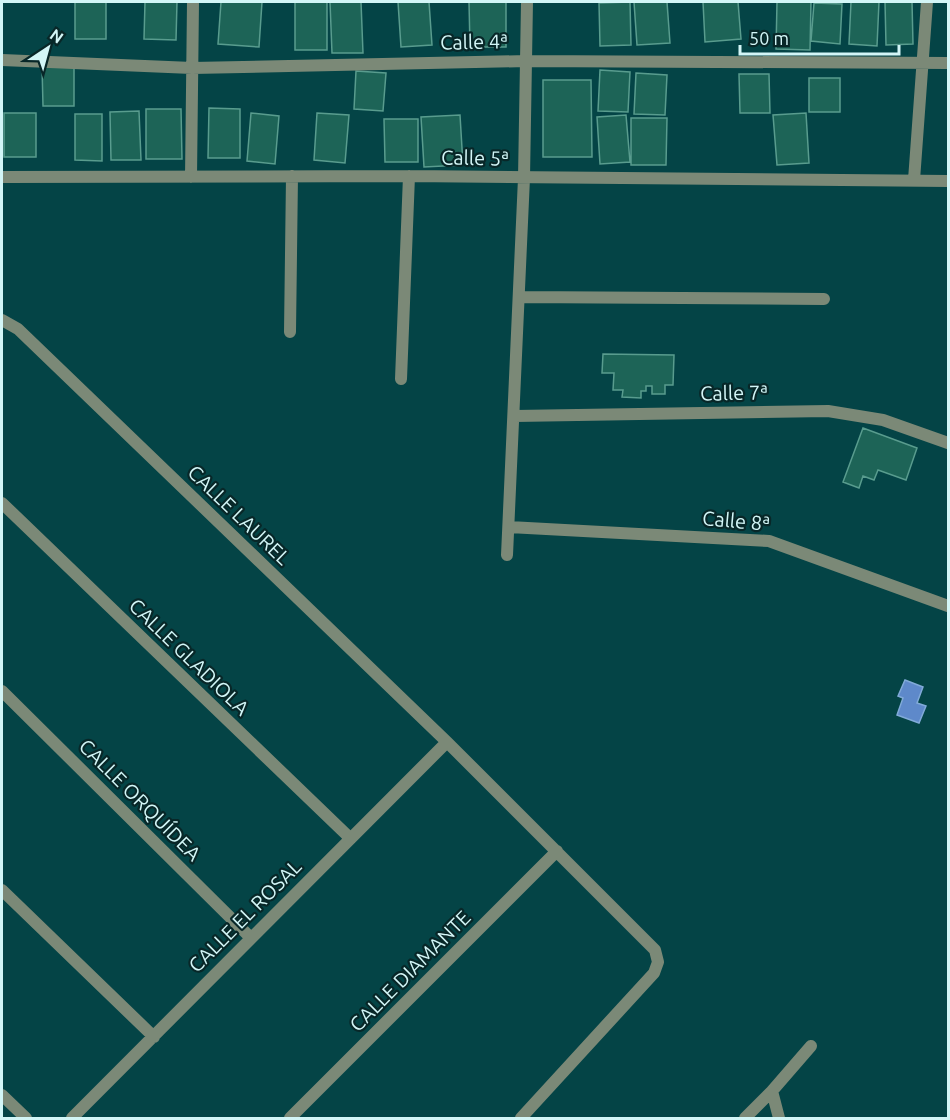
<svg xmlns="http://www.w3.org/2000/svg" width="950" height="1120" viewBox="0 0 950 1120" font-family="Ubuntu,sans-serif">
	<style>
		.water { fill: #5e89ca; stroke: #81aad8; stroke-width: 1.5 }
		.building { fill: #1d6457; stroke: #599c8e; stroke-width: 1.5 }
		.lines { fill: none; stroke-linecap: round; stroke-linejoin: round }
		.street { stroke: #7b8977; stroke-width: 12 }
		.labels { text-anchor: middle; stroke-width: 4.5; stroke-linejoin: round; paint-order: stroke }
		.street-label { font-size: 20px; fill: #d3f6f7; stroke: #082728 }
	</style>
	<rect width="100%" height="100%" fill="#044446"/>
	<path class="water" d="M905,680L923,687L917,703L926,706L919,723L897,715L903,698L898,696Z"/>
	<path class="building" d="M75,2H106V39H75Z
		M145,2H177L176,40L144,39Z
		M221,2H262L259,47L218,44Z
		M295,2H327V50H295Z
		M330,2H361L363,53H332Z
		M398,2H429L432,45L401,47Z
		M469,2H506V47H470Z
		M630,2L631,45L600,46L599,3Z
		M634,2H667L670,43L637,45Z
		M703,2H738L741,39L705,42Z
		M777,2H811L810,50L776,49Z
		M851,2H879L877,46L849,44Z
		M885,2H912L913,44L886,45Z
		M814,3L842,4L840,44L811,41Z
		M42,67H74V106H43Z
		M600,70L630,72L628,112L598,111Z
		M356,71L386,73L383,111L354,109Z
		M636,73L667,75L665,115L634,114Z
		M739,74H769L770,113H740Z
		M809,78H840V112H809Z
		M543,80H591L592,157H543Z
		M209,108L240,109V158H208Z
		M146,109H181L182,159H146Z
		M139,111L141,160H111L110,112Z
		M4,113H36V157H4Z
		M251,113L279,116L275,164L247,161Z
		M317,113L349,115L345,163L314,160Z
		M806,113L809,163L777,165L773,115Z
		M75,114H102V161L75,160Z
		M460,115L463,165L424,167L421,117Z
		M626,115L630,162L600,164L597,117Z
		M631,118H667L666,165H631Z
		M384,119H418V162H385Z
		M603,354L674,355L673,385H665V394H652V386H646V391H641V398L622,397L623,390H613L614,373H602Z
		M863,428L917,448L906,480L878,470L874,480L863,476L859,488L843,482Z"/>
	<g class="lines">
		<path class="street" d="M2,60L192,68L526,61L948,63
			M2,177L409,176L948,181
			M191,177L193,2
			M914,180L927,2
			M519,297L824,299
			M2,320L18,329L447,742L655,950L658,962L654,973L521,1118
			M290,332L292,176
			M401,379L409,176
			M515,416L828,411L883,420L948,443
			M2,503L350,838
			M509,527L769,541L948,606
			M507,555L524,178L527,2
			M2,691L251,938
			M2,890L154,1037
			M2,1095L26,1118
			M72,1118L447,742
			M290,1118L557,851
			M745,1118L772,1091
			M779,1118L772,1091L811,1046"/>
	</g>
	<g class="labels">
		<g class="street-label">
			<text transform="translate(474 42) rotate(-1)" y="7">Calle 4ª</text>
			<text transform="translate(475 158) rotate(1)" y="7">Calle 5ª</text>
			<text transform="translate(734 393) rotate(-1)" y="7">Calle 7ª</text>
			<text transform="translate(239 515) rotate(44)" y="7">CALLE LAUREL</text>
			<text transform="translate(736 521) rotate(5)" y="7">Calle 8ª</text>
			<text transform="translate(189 657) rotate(44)" y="7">CALLE GLADIOLA</text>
			<text transform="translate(140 800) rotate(45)" y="7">CALLE ORQUÍDEA</text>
			<text transform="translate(245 916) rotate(-45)" y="7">CALLE EL ROSAL</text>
			<text transform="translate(410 971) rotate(-45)" y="7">CALLE DIAMANTE</text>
		</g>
	</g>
	<rect width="950" height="1120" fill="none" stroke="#d3f6f7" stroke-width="6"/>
	<g transform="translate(48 48) rotate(36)" stroke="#082728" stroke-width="4.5" paint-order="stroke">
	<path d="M0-4.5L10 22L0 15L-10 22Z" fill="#d3f6f7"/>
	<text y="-9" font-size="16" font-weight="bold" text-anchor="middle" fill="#d3f6f7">N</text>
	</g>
	<path d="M740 45v9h159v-9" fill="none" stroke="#d3f6f7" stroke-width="3"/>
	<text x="749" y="45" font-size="18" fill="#d3f6f7" stroke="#082728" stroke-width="4.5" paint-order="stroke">50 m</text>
</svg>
